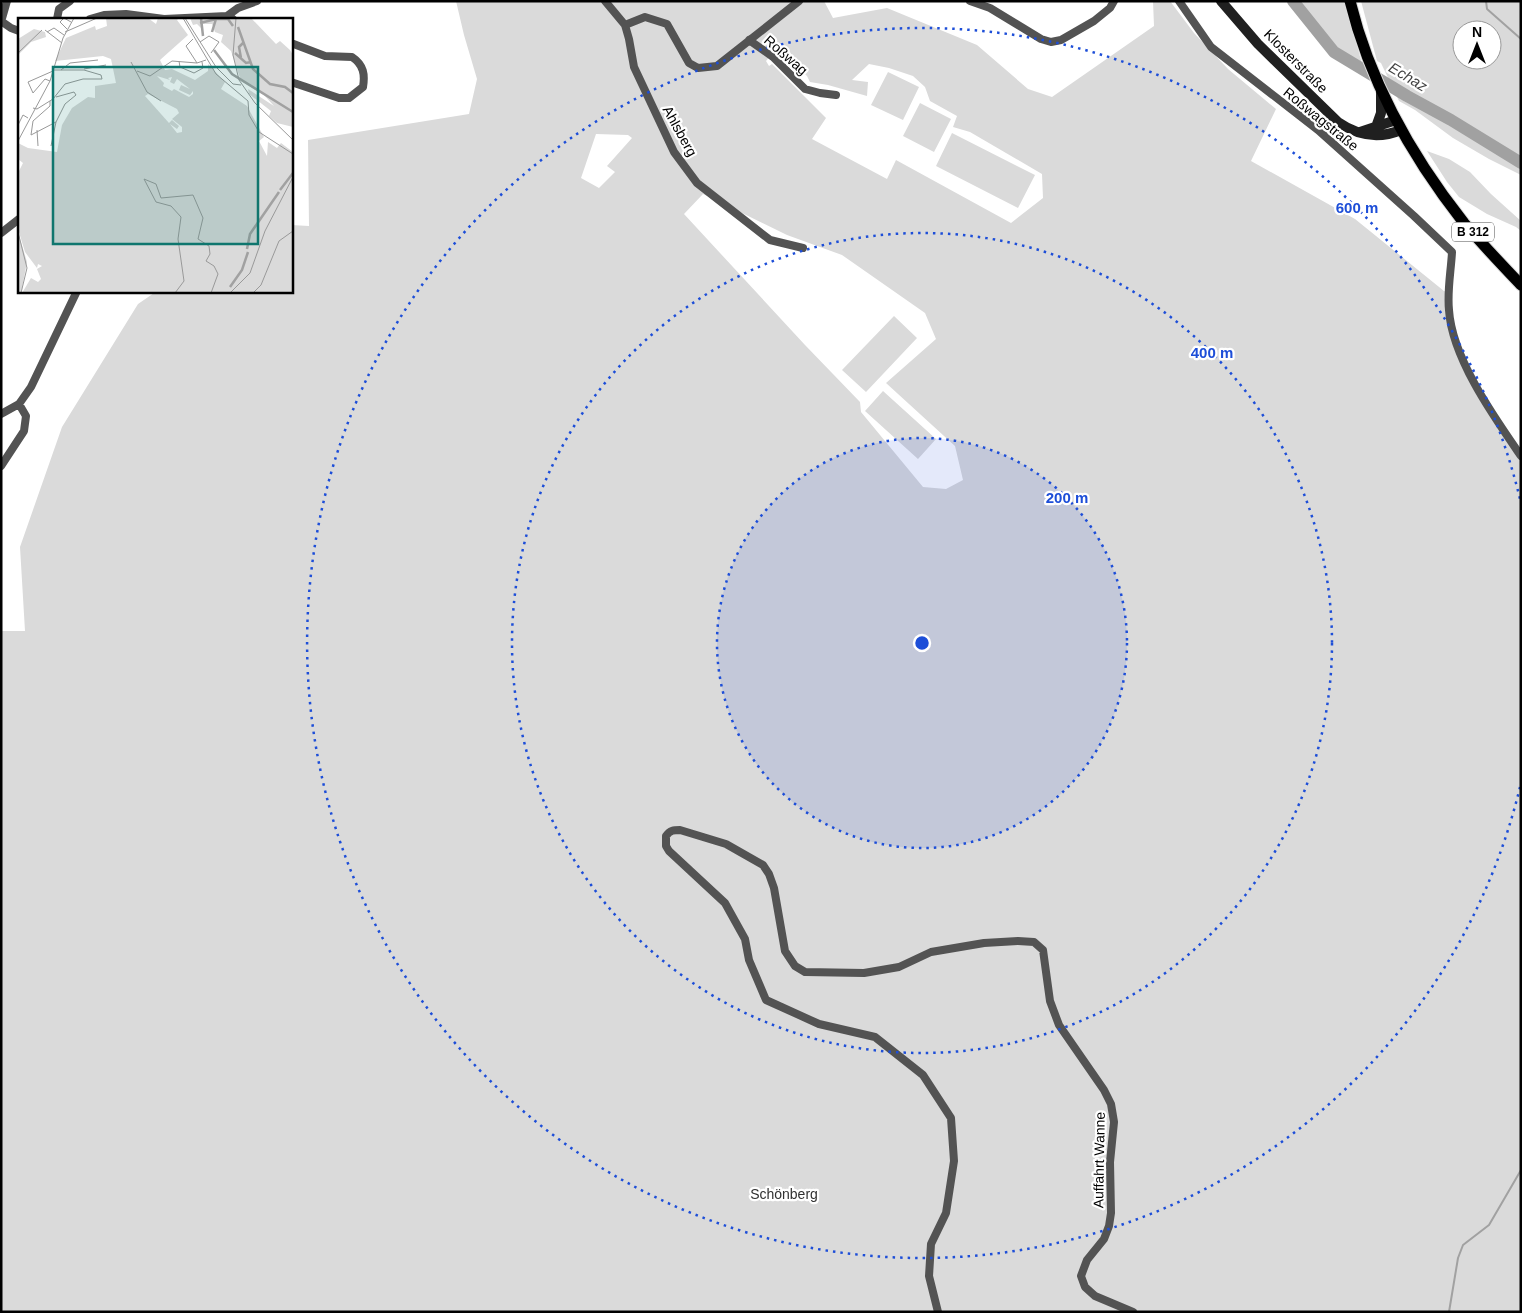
<svg xmlns="http://www.w3.org/2000/svg" width="1522" height="1313" viewBox="0 0 1522 1313" font-family="Helvetica,sans-serif">
	<style>
		.green { fill: #dadada; fill-rule: evenodd }
		.lines { fill: none; stroke-linecap: round; stroke-linejoin: round }
		.stream { stroke: #a1a1a1; stroke-width: 2 }
		.river { stroke: #a1a1a1; stroke-width: 12 }
		.primary-casing { stroke: #dbdbdb; stroke-width: 13 }
		.minor { stroke: #535353; stroke-width: 8 }
		.secondary { stroke: #202020; stroke-width: 10 }
		.primary { stroke: #000; stroke-width: 11 }
		.ring { fill: none; stroke: #1d4ed8; stroke-width: 2.5; stroke-dasharray: 2.5 5 }
		.labels { text-anchor: middle; stroke-width: 4.5; stroke-linejoin: round; paint-order: stroke }
		.shield { fill: #fff; stroke: #4c4c4c; stroke-width: 1 }
		.shield-label { font-size: 12px; font-weight: bold; fill: #000 }
		.street-label { font-size: 14px; fill: #000; stroke: #fff }
		.park-label { font-size: 14px; fill: #313131; stroke: #fff }
		.water-label { font-size: 15px; font-style: italic; fill: #424242; stroke: #fff }
		.inset-river { fill: none; stroke: #a1a1a1; stroke-width: 2.5 }
		.inset-road { fill: none; stroke: #999; stroke-width: 1 }
		.view { fill: #0f766e; fill-opacity: 0.15; stroke: #0f766e; stroke-width: 2.5 }
		.inset-edge { fill: none; stroke: #000; stroke-width: 2.5 }
		.centre { fill: #1d4ed8; stroke: #fff; stroke-width: 2.5 }
		.ring-label { font-size: 15px; text-anchor: middle; font-weight: bold; fill: #1d4ed8; stroke: #fff; stroke-width: 4.5; stroke-linejoin: round; paint-order: stroke }
	</style>
	<rect width="100%" height="100%" fill="#fff"/>
	<path class="green" d="M456,1H824L833,18L887,8L977,45L1028,89L1052,97L1154,26L1153,1H1170L1194,33L1228,69L1276,109L1251,161L1355,219L1444,291L1449,292V310L1460,352L1521,456V1312H1V631H25L20,547L62,427L138,304L157,291H291V225L309,226L308,140L469,114L477,79L464,35ZM777,48L807,76L810,82L828,85L867,96L868,82L852,80L869,64L889,68L913,76L925,87L930,101L957,116L953,127L970,132L1042,174L1043,198L1011,223L896,160L887,179L812,139L826,118L772,64L769,66L766,61ZM596,134L628,135L632,138L607,166L615,172L599,188L581,178ZM703,194L787,235L842,255L925,313L936,339L886,383L955,446L963,480L946,489L923,487L861,412L860,402L805,345L684,214Z
		M1299,1H1345L1362,64L1344,55Z
		M1361,1H1521V175L1489,159L1453,138L1415,110L1399,101L1381,63L1377,61ZM1462,30H1492V60H1462Z
		M888,72L919,87L903,120L871,105Z
		M920,103L951,119L934,152L903,136Z
		M952,133L1035,175L1018,208L936,166Z
		M1427,151L1449,159L1470,172L1491,194L1521,221V231L1516,227L1487,214L1459,197L1447,182Z
		M894,316L917,338L866,392L842,370Z
		M883,391L936,439L918,459L865,411Z"/>
	<g class="lines">
		<path class="stream" d="M1486,1L1487,9L1521,39
			M1449,1312L1458,1258L1463,1245L1489,1225L1521,1170"/>
		<path class="river" d="M1293,1L1334,52L1407,96L1451,120L1521,163"/>
		<g class="primary-casing">
			<path id="primary" d="M1350,1C1370,83 1412,157 1464,223C1482,244 1502,265 1521,285"/>
		</g>
		<path class="minor" d="M605,1L625,25L629,39L634,67L674,152L697,183L770,240L803,248
			M970,1L990,8L1041,39L1051,42L1061,40L1094,21L1110,8L1114,1
			M1179,1L1211,47L1318,130L1414,216L1452,252C1451,271 1447,291 1449,310C1452,358 1494,417 1521,456
			M227,16L238,8L257,1
			M57,19L59,9L70,1
			M90,19L104,15L126,14L164,19L227,16L233,19
			M1,21L11,28L19,31
			M1,22L7,1
			M625,25L645,17L667,24L689,63L698,68L717,66L799,1
			M749,40L773,57L805,89L820,93L836,95
			M291,43L325,56L352,57C364,65 365,75 363,87L349,98H339L291,82
			M1318,130L1331,116
			M1,233L19,219
			M1,414L19,404L31,387L77,291
			M1,466L24,431L26,416L19,404
			M938,1312L929,1276L931,1244L946,1213L954,1161L951,1118L923,1075L875,1037L819,1024L766,1000L749,960L745,939L725,903L669,851L666,846V836C670,830 674,830 680,830L726,844L763,865L769,874L774,888L785,951L795,966L805,972L864,973L899,967L931,952L984,943L1018,941L1034,942L1043,950L1050,1001L1059,1025L1104,1090L1111,1104L1114,1122L1110,1162L1111,1213L1109,1226L1104,1239L1087,1260L1081,1276L1085,1287L1095,1296L1133,1312"/>
		<path class="secondary" d="M1221,1L1258,44L1338,122C1358,136 1379,139 1401,130
			M1376,127L1381,113V91
			M1360,132L1396,120"/>
		<use href="#primary" class="primary"/>
	</g>
	<circle cx="922" cy="643" r="205" fill="#1d4ed8" fill-opacity=".12"/>
	<g class="ring">
		<circle cx="922" cy="643" r="205"/>
		<circle cx="922" cy="643" r="410"/>
		<path d="M1520 787A615 615 0 1 1 1520 499"/>
	</g>
	<g class="labels">
		<rect class="shield" x="1452" y="222.5" width="42" height="19" rx="4"/>
		<g class="shield-label">
			<text x="1473" y="236">B 312</text>
		</g>
		<g class="street-label">
			<text transform="translate(786 55) rotate(41)" y="5">Roßwag</text>
			<text transform="translate(1296 61) rotate(45)" y="5">Klosterstraße</text>
			<text transform="translate(1321 119) rotate(39)" y="5">Roßwagstraße</text>
			<text transform="translate(680 131) rotate(61)" y="5">Ahlsberg</text>
			<text transform="translate(1099 1160) rotate(-89)" y="5">Auffahrt Wanne</text>
		</g>
		<g class="park-label">
			<text x="784" y="1199">Schönberg</text>
		</g>
		<g class="water-label">
			<text transform="translate(1408 77) rotate(31)" y="5">Echaz</text>
		</g>
	</g>
	<g transform="translate(18 18)">
		<rect width="275" height="275" fill="#fff"/>
		<path d="M88,0H130L138,6L140,0H161L159,2L170,17L142,42L147,52L154,51L177,62L190,53V46L207,64L203,71L229,88L246,119L241,123L249,138L250,124L259,130L263,125L275,134V275H4L13,260L20,264L23,261L19,251L24,248L20,246L19,250L7,234L0,211V155L5,145L0,141V125L10,130L39,134L44,107L54,90L70,79L77,80V68L98,65L93,41L85,38L37,43L48,20L77,8L78,12L89,8ZM139,58L152,62L150,60L154,59L152,64L156,66L159,61L172,71L163,67L161,72L172,77L175,73V76L171,79L156,71L154,73L145,68L146,65ZM130,76L159,91L161,95L154,101L164,109V114L159,115L152,106L159,111L161,108L154,102L151,105L127,78ZM172,0H233L258,26L262,23L272,32L275,37V109L259,105L251,98L253,93L231,76L230,71L256,88L246,77L223,63L213,33L203,24L205,17L197,14L194,6H184L183,10L179,6L175,7ZM16,11L27,14L28,19L13,24L0,37V21ZM0,214L9,244L3,275H0Z" fill="#dadada" fill-rule="evenodd"/>
		<path class="inset-river" d="M183,0L185,18M182,5L198,1M220,9L235,51L252,66L267,69L275,75M194,14L198,1H210L215,8M196,32L214,56L275,94M217,35L228,45L233,44M223,40L221,29L225,25M262,172L275,155M229,231L232,216L261,174M212,269L224,252L230,234"/>
		<path class="inset-road" d="M165,0L198,56L230,83L231,97L241,114L275,136M167,0L198,49L215,66L223,67M218,0L215,37L221,62L237,85L275,122M49,11L42,4L46,0L53,4M27,12L44,25M29,14L36,10L46,17M47,14L79,0M175,21L168,28L179,45M182,24L191,18L201,24L193,35M0,35L24,12M161,43L162,49L176,55L185,50L184,44M113,44L129,74L143,83M66,51L88,47M43,52L52,45L80,42M119,53L132,58L154,43L179,45L188,42M32,63L27,61L15,75L10,64L35,53M32,83V88L15,103L13,117L38,104L47,86L58,77L56,74L38,79M15,90L19,91L35,81L47,66L65,61H84L83,57L66,52H36M0,107L5,97L10,100M19,112L20,128M0,123L32,63L45,20L56,0M33,128L38,104M0,214L9,250L3,275M157,275L166,263L160,221L163,199L153,188L138,184L126,161L138,166L143,180L175,177L185,200L180,221L191,228L192,236L188,243L196,248L200,256L193,275M212,275L232,255L247,213L275,159M235,275L243,267L261,223L275,213"/>
		<path class="view" d="M35,49H240V226H35Z"/>
		<rect width="275" height="275" class="inset-edge"/>
	</g>
	<circle cx="922" cy="643" r="8" class="centre"/>
	<g class="ring-label">
		<text x="1357" y="213">600 m</text>
		<text x="1212" y="358">400 m</text>
		<text x="1067" y="503">200 m</text>
	</g>
	<rect width="1522" height="1313" fill="none" stroke="#000000" stroke-width="5"/>
	<g transform="translate(1477 45)"><circle r="24" fill="#ffffff" stroke="#999999"/>
	<path d="M0-4L9 19L0 12L-9 19Z" fill="#000000"/>
	<text y="-8" font-size="14" font-weight="bold" text-anchor="middle" fill="#000000">N</text>
	</g>
</svg>
